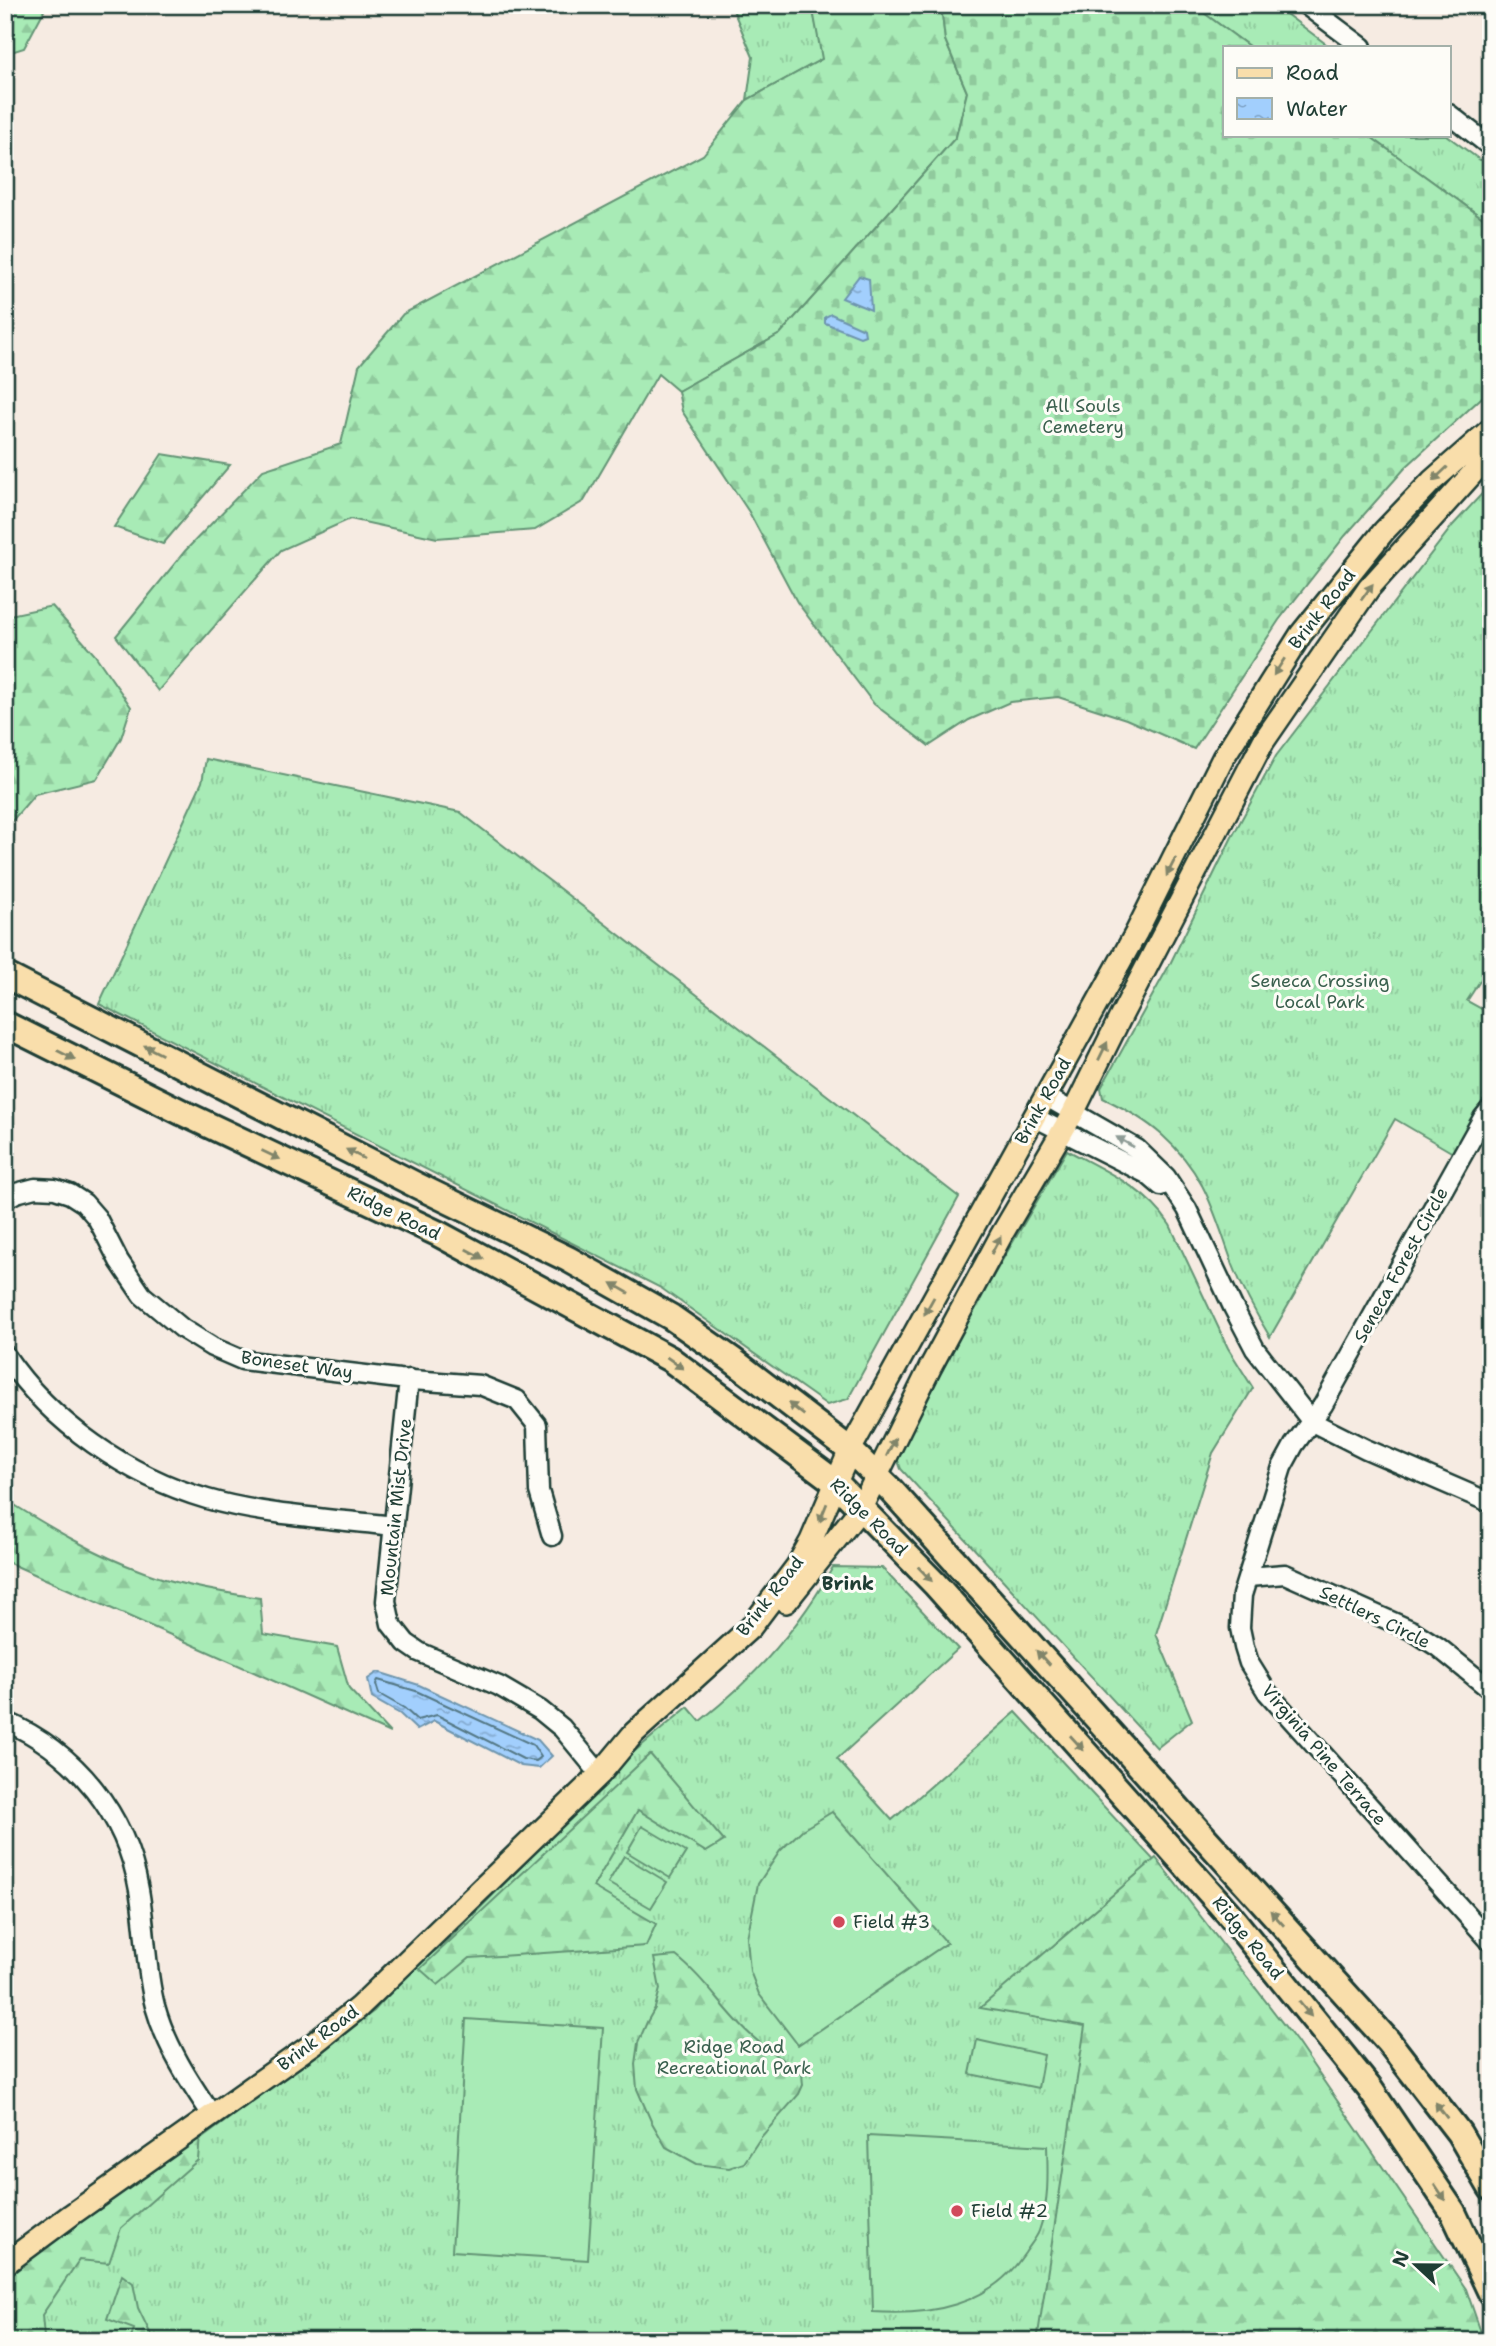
<svg xmlns="http://www.w3.org/2000/svg" width="1496" height="2346" viewBox="0 0 1496 2346" font-family="'Shantell Sans',sans-serif">
	<style>
		.grass { fill: url(#grass-tufts); stroke: #649475; stroke-width: 2 }
		.forest { fill: url(#forest-firs); stroke: #649475; stroke-width: 2 }
		.cemetery { fill: url(#cemetery-stones); stroke: #649475; stroke-width: 2 }
		.pitch { fill: #a8ebb6; stroke: #649475; stroke-width: 2 }
		.water { fill: url(#water-ripples); stroke: #6e95ad; stroke-width: 2 }
		.lines { fill: none; stroke-linecap: round; stroke-linejoin: round }
		.shore { stroke: #537784; stroke-width: 2 }
		.minor-casing { stroke: #1f3d34; stroke-width: 23 }
		.major-casing { stroke: #1f3d34; stroke-width: 26 }
		.highway-casing { stroke: #1f3d34; stroke-width: 30 }
		.minor { stroke: #fdfcf7; stroke-width: 18 }
		.major { stroke: #f9deab; stroke-width: 21 }
		.highway { stroke: #f9deab; stroke-width: 24 }
		.oneway { fill: #81856a }
		.oneway2 { fill: #8e9c96 }
		.poi-dot { fill: #d1495b; stroke: #fdfcf7; stroke-width: 2.5 }
		.labels { text-anchor: middle; stroke-width: 6; stroke-linejoin: round; paint-order: stroke }
		.park-label { font-size: 18px; fill: #3a604e; stroke: #fdfcf7 }
		.street-label { font-size: 18px; fill: #1f3d34; stroke: #fdfcf7 }
		.poi-label { font-size: 18px; fill: #1f3d34; stroke: #fdfcf7; text-anchor: start }
		.neighbourhood-label { font-size: 19px; font-weight: bold; fill: #1f3d34; stroke: #fdfcf7 }
	</style>
	<defs>
		<pattern id="grass-tufts" width="24" height="20" patternUnits="userSpaceOnUse" patternTransform="scale(1.75)"><rect width="24" height="20" fill="#a8ebb6"/><path d="M3 7l-1-3M5 7V3M7 7l1-3M15 17l-1-3M17 17v-4M19 17l1-3" fill="none" stroke="#90ca9d"/></pattern>
		<pattern id="forest-firs" width="22" height="20" patternUnits="userSpaceOnUse" patternTransform="scale(1.75)"><rect width="22" height="20" fill="#a8ebb6"/><path d="M5 1l3.5 6h-7zM16 11l3.5 6h-7z" fill="#90ca9d"/></pattern>
		<pattern id="cemetery-stones" width="16" height="16" patternUnits="userSpaceOnUse" patternTransform="scale(1.75)"><rect width="16" height="16" fill="#a8ebb6"/><path d="M2 7V4a2 2 0 0 1 4 0v3zM10 15v-3a2 2 0 0 1 4 0v3z" fill="#90ca9d"/></pattern>
		<pattern id="water-ripples" width="26" height="14" patternUnits="userSpaceOnUse" patternTransform="scale(1.75)"><rect width="26" height="14" fill="#a2cffd"/><path d="M2 4q2-2 4 0t4 0M15 11q2-2 4 0t4 0" fill="none" stroke="#83a9ce"/></pattern>
	</defs>
	<rect width="100%" height="100%" fill="#f6ebe2"/>
	<filter id="ink" filterUnits="userSpaceOnUse"><feTurbulence type="fractalNoise" baseFrequency=".0143" numOctaves="2"/><feDisplacementMap in="SourceGraphic" scale="14" xChannelSelector="R" yChannelSelector="G"/><feConvolveMatrix kernelMatrix="1 2 1 2 8 2 1 2 1" color-interpolation-filters="sRGB"/></filter>
	<g filter="url(#ink)">
		<path class="grass" d="M731,5H812L823,59L747,100L753,57Z
			M1193,5H1274L1330,47H1250Z
			M1368,135H1446L1480,160L1491,159V224Z
			M1491,484V964L1467,1001L1491,1014V1094L1453,1153L1395,1119L1270,1337C1256,1314 1243,1290 1233,1265C1214,1213 1206,1174 1162,1135C1144,1119 1124,1108 1103,1098L1101,1088L1170,964L1232,837L1276,756L1453,525Z
			M206,759L460,812L959,1197L848,1399L827,1405L661,1288L99,1004L202,782Z
			M1067,1150C1105,1171 1145,1187 1170,1225L1228,1348L1253,1388L1213,1453L1156,1634L1192,1720L1157,1748L901,1469L897,1458L976,1305Z
			M833,1567L882,1568L958,1649L837,1759L892,1820L1016,1712L1175,1883L1458,2341H5V2284L374,2011L415,1965L443,1945L563,1825L553,1819L688,1707L700,1721C755,1678 799,1628 833,1567Z"/>
		<path class="forest" d="M5,5H47L24,48L5,54Z
			M812,5H941L945,40L967,92L956,137L780,334L678,391L658,374L584,501L535,530L437,538L350,519L281,550L158,691L116,636L185,551L263,470L341,444L359,366L403,314L703,155L747,100L822,59Z
			M162,454L230,465L163,544L114,527Z
			M52,606L95,655L131,707L121,738L97,779L35,794L5,829V616Z
			M5,1499C49,1527 94,1554 144,1572C178,1585 224,1593 260,1598L263,1634L337,1647L349,1689L390,1733L5,1561Z
			M650,1754L724,1841L706,1852L638,1810L593,1887L656,1924L646,1946L470,1958L438,1985L420,1969Z
			M1156,1858L1297,2042L1466,2289L1484,2341H1037L1085,2026L980,2008Z
			M676,1956C699,1974 715,1997 735,2019C754,2041 778,2057 802,2074L803,2085L799,2094L761,2137L744,2163L729,2168L697,2164L666,2147L651,2121L637,2089L635,2064L638,2043L647,2022L655,2008L660,1989L654,1958Z
			M200,2135L198,2160L121,2228L109,2263L79,2260L42,2315L44,2337L42,2341H5V2276Z
			M122,2275L133,2283L138,2308L154,2341H130L134,2329L107,2319Z"/>
		<path class="cemetery" d="M941,5H1193L1250,47H1225V135H1368L1491,224V389L1406,467L1345,536L1279,620L1194,749L1126,719L1058,697L1010,702L969,720L929,746L874,704L797,602L749,512L682,411L678,391L780,334L956,137L967,92L945,40Z"/>
		<path class="pitch" d="M832,1812L947,1943L798,2045L759,1994L750,1971L747,1938L758,1884L780,1851L802,1830Z
			M642,1826L686,1852L670,1878L627,1852Z
			M624,1856L667,1882L651,1908L608,1883Z
			M466,2019L603,2028L588,2260L452,2251Z
			M977,2040L1044,2055L1038,2088L970,2074Z
			M868,2136L1047,2146C1048,2174 1049,2204 1039,2231C1036,2239 1029,2246 1025,2253C991,2305 931,2316 873,2312Z"/>
		<path class="water" d="M859,276L869,279L871,310L842,298Z
			M831,314L864,329L865,335L860,337L825,323V317Z
			M378,1672L419,1685L538,1740L552,1756L539,1768L521,1766L434,1721L417,1730L400,1714L372,1698L368,1679Z"/>
		<g class="lines">
			<path class="shore" d="M378,1680L416,1691L533,1745L541,1757L536,1761L523,1759L437,1715L417,1720L404,1708L379,1694L376,1684Z"/>
			<g class="minor-casing">
				<path id="minor" d="M1306,5L1362,47
					M1449,114L1491,147
					M1045,1096L1137,1149L1166,1177L1187,1209L1233,1307L1255,1349L1312,1422L1366,1449L1491,1503
					M1491,1108L1483,1118L1323,1405L1294,1445L1282,1467L1242,1595L1241,1610L1240,1628L1244,1647L1249,1663L1267,1692L1491,1942
					M1034,1117L1147,1174L1161,1186
					M5,1199L16,1193L35,1188L55,1189L70,1194L84,1203L97,1218L119,1261L142,1295L183,1329L212,1347L242,1360L399,1379L480,1385L517,1400L537,1425L539,1491L552,1536
					M5,1355C51,1423 128,1476 207,1499C262,1515 334,1519 393,1526
					M409,1379L386,1601L391,1624L406,1643L419,1652L499,1686L540,1710L562,1728L600,1774
					M1248,1577L1285,1574L1413,1631L1438,1647L1491,1690
					M5,1721C76,1752 126,1814 139,1890C146,1928 145,1968 155,2006C166,2046 189,2081 212,2115"/>
			</g>
			<g class="major-casing">
				<path id="major" d="M786,1602L861,1508L930,1368L1002,1234L1073,1113L1119,1020L1263,742L1369,588L1491,453
					M5,2264L71,2215L313,2044L358,2008L600,1774L634,1733L751,1627L797,1566L811,1541L850,1450L1136,933L1223,758L1301,634L1384,531L1432,481L1491,429"/>
			</g>
			<g class="highway-casing">
				<path id="highway" d="M5,975L416,1185L568,1259L671,1317L731,1359L850,1450L891,1490L1388,2041L1459,2133L1491,2188
					M5,1024L183,1113L439,1234L670,1359L835,1482L935,1584L1228,1913L1370,2089L1453,2212L1491,2293"/>
			</g>
			<use href="#minor" class="minor"/>
			<use href="#major" class="major"/>
			<use href="#highway" class="highway"/>
		</g>
		<defs><path id="oneway-solid" d="M-6-.8H1V-3.2L6.5 0L1 3.2V.8H-6Z" transform="scale(1.75)"/></defs>
		<g class="oneway">
			<use href="#oneway-solid" transform="translate(1440 474) rotate(137)"/>
			<use href="#oneway-solid" transform="translate(1367 592) rotate(-54)"/>
			<use href="#oneway-solid" transform="translate(1279 667) rotate(123)"/>
			<use href="#oneway-solid" transform="translate(1171 867) rotate(117)"/>
			<use href="#oneway-solid" transform="translate(153 1050) rotate(-153)"/>
			<use href="#oneway-solid" transform="translate(1103 1051) rotate(-64)"/>
			<use href="#oneway-solid" transform="translate(66 1055) rotate(27)"/>
			<use href="#oneway-solid" transform="translate(355 1154) rotate(-153)"/>
			<use href="#oneway-solid" transform="translate(271 1155) rotate(25)"/>
			<use href="#oneway-solid" transform="translate(996 1245) rotate(-62)"/>
			<use href="#oneway-solid" transform="translate(475 1254) rotate(28)"/>
			<use href="#oneway-solid" transform="translate(620 1288) rotate(-150)"/>
			<use href="#oneway-solid" transform="translate(929 1306) rotate(119)"/>
			<use href="#oneway-solid" transform="translate(675 1363) rotate(35)"/>
			<use href="#oneway-solid" transform="translate(796 1409) rotate(-142)"/>
			<use href="#oneway-solid" transform="translate(891 1447) rotate(-64)"/>
			<use href="#oneway-solid" transform="translate(823 1513) rotate(112)"/>
			<use href="#oneway-solid" transform="translate(925 1574) rotate(46)"/>
			<use href="#oneway-solid" transform="translate(1043 1658) rotate(-132)"/>
			<use href="#oneway-solid" transform="translate(1077 1743) rotate(48)"/>
			<use href="#oneway-solid" transform="translate(1277 1918) rotate(-132)"/>
			<use href="#oneway-solid" transform="translate(1305 2009) rotate(51)"/>
			<use href="#oneway-solid" transform="translate(1441 2110) rotate(-127)"/>
			<use href="#oneway-solid" transform="translate(1440 2192) rotate(56)"/>
		</g>
		<use class="oneway2" href="#oneway-solid" transform="translate(1125 1142) rotate(-150)"/>
	</g>
	<g class="poi-dot">
		<circle cx="839" cy="1922" r="7"/>
		<circle cx="957" cy="2211" r="7"/>
	</g>
	<g class="labels">
		<g class="park-label">
			<text x="1083" y="412">All Souls<tspan x="1083" dy="21">Cemetery</tspan></text>
			<text x="1320" y="987">Seneca Crossing<tspan x="1320" dy="21">Local Park</tspan></text>
			<text x="734" y="2053">Ridge Road<tspan x="734" dy="21">Recreational Park</tspan></text>
		</g>
		<g class="street-label">
			<text transform="translate(1322 609) rotate(-52)" y="6">Brink Road</text>
			<text transform="translate(1043 1101) rotate(-61)" y="6">Brink Road</text>
			<text transform="translate(394 1213) rotate(26)" y="6">Ridge Road</text>
			<text transform="translate(1401 1265) rotate(-61)" y="6">Seneca Forest Circle</text>
			<text transform="translate(297 1365) rotate(8)" y="6">Boneset Way</text>
			<text transform="translate(396 1507) rotate(-84)" y="6">Mountain Mist Drive</text>
			<text transform="translate(869 1517) rotate(45)" y="6">Ridge Road</text>
			<text transform="translate(770 1596) rotate(-52)" y="6">Brink Road</text>
			<text transform="translate(1375 1617) rotate(26)" y="6">Settlers Circle</text>
			<text transform="translate(1324 1755) rotate(49)" y="6">Virginia Pine Terrace</text>
			<text transform="translate(1248 1938) rotate(51)" y="6">Ridge Road</text>
			<text transform="translate(318 2038) rotate(-37)" y="6">Brink Road</text>
		</g>
		<g class="poi-label">
			<text x="853" y="1928">Field #3</text>
			<text x="971" y="2217">Field #2</text>
		</g>
		<g class="neighbourhood-label">
			<text x="848" y="1590">Brink</text>
		</g>
	</g>
	<rect width="1496" height="2346" fill="none" stroke="#fdfcf7" stroke-width="28"/>
	<rect x="14" y="14" width="1468" height="2318" fill="none" stroke="#1f3d34" stroke-width="2.5" filter="url(#ink)"/>
	<rect x="1223" y="46" width="228" height="91" fill="#fdfcf7" stroke="#a4b0a9" stroke-width="2"/>
	<rect x="1237" y="68" width="35" height="10" fill="#f9deab" stroke="#a4b0a9" stroke-width="2"/>
	<text x="1286" y="80" font-size="21" fill="#1f3d34">Road</text>
	<rect x="1237" y="98" width="35" height="21" fill="url(#water-ripples)" stroke="#a4b0a9" stroke-width="2"/>
	<text x="1286" y="116" font-size="21" fill="#1f3d34">Water</text>
	<g transform="translate(1416 2265) rotate(292)" stroke="#fdfcf7" stroke-width="5" paint-order="stroke">
	<path d="M0-5L12 26L0 18L-12 26Z" fill="#1f3d34"/>
	<text y="-10" font-size="19" font-weight="bold" text-anchor="middle" fill="#1f3d34">N</text>
	</g>
</svg>
